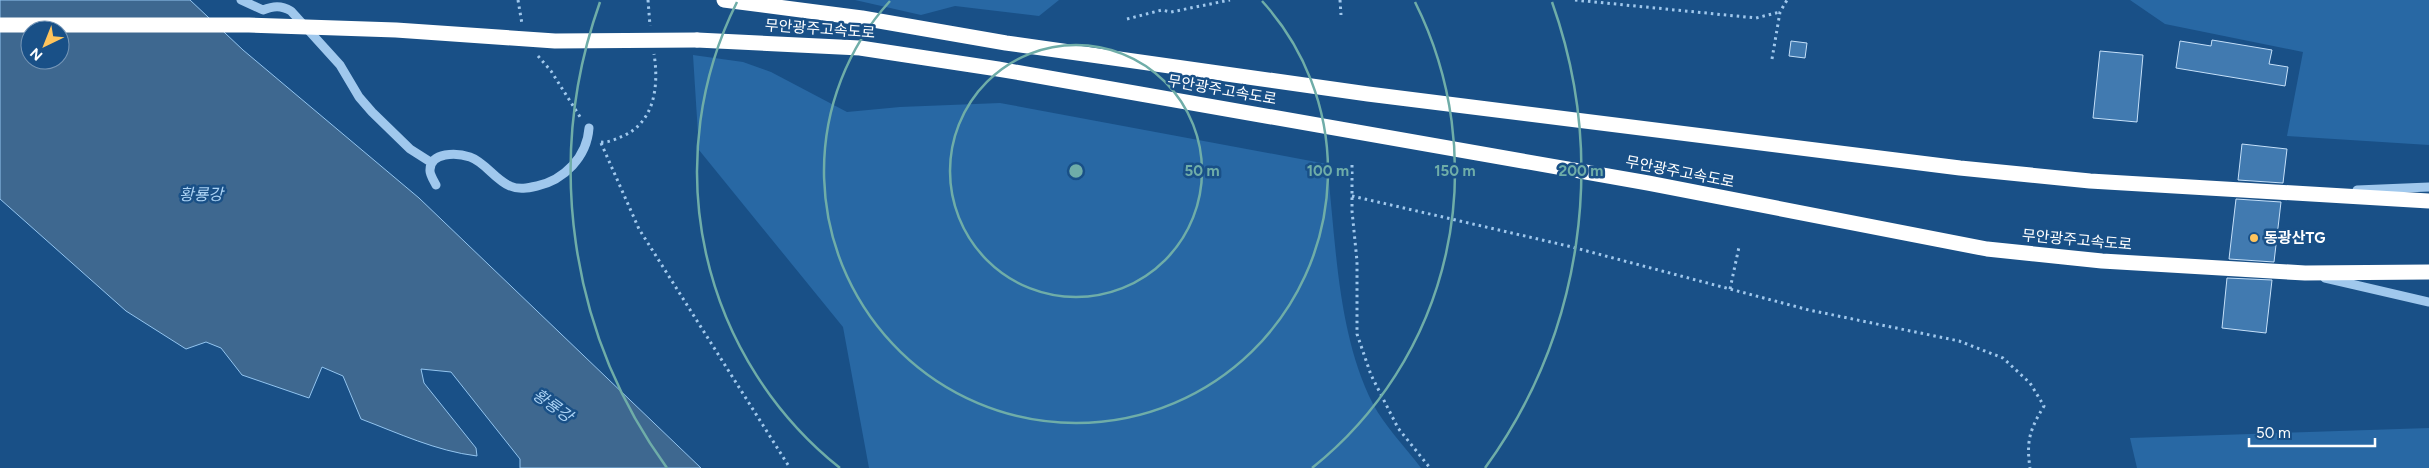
<svg xmlns="http://www.w3.org/2000/svg" width="2429" height="468" viewBox="0 0 2429 468" font-family="Figtree,'Noto Sans KR',sans-serif">
	<style>
		.green { fill: #2868a4 }
		.water { fill: #3e6890; stroke: #92c4ef; fill-rule: evenodd }
		.building { fill: #417ab0; stroke: #c5e0f9 }
		.lines { fill: none; stroke-linecap: round; stroke-linejoin: round }
		.path { stroke: #a0c8ed; stroke-width: 3; stroke-dasharray: 2.5 4; stroke-linecap: butt }
		.minor { stroke: #a0c8ed; stroke-width: 9 }
		.highway { stroke: #fff; stroke-width: 15 }
		.highway-bridge { stroke: #fff; stroke-width: 15 }
		.ring { fill: none; stroke: #6fada8; stroke-width: 2.5 }
		.poi-dot { fill: #ffc45c; stroke: #195087; stroke-width: 2 }
		.labels { text-anchor: middle; stroke-width: 5; stroke-linejoin: round; paint-order: stroke }
		.street-label { font-size: 15px; fill: #fff; stroke: #195087 }
		.poi-label { font-size: 15px; font-weight: bold; fill: #fff; stroke: #195087; text-anchor: start }
		.water-label { font-size: 16px; font-style: italic; fill: #abd2f4; stroke: #195087 }
		.centre { fill: #6fada8; stroke: #195087; stroke-width: 2.5 }
		.ring-label { font-size: 15px; text-anchor: middle; font-weight: bold; fill: #6fada8; stroke: #195087; stroke-width: 5; stroke-linejoin: round; paint-order: stroke }
	</style>
	<rect width="100%" height="100%" fill="#195087"/>
	<path class="green" d="M855,0H1059L1039,16L955,6L921,15Z
		M2130,0H2429V145L2287,136L2303,52L2165,24Z
		M693,55L743,62L771,72L847,112L900,107L1000,103L1327,164C1336,242 1337,333 1373,404C1384,425 1406,448 1421,468H869L843,327L699,150Z
		M2429,428V468H2137L2130,438Z"/>
	<path class="water" d="M0,0H190L243,50L419,198L701,468H520V459L451,372L421,369L424,383L476,448L477,456C436,451 398,433 361,419L343,376L322,367L309,398L242,375L221,348L206,342L186,349L126,311L0,199ZM30,30H60V60H30Z"/>
	<path class="building" d="M2212,40L2272,50L2269,64L2288,67L2285,86L2176,68L2180,41L2211,46Z
		M1791,41L1807,43L1805,58L1789,56Z
		M2100,51L2143,55L2137,122L2093,118Z
		M2242,144L2287,149L2283,183L2238,180Z
		M2236,199L2281,202L2274,262L2229,259Z
		M2227,278L2272,280L2266,333L2222,328Z"/>
	<g class="lines">
		<path class="path" d="M518,0L522,24
			M648,0L650,26
			M1340,0L1341,15
			M1575,0L1756,18L1780,12
			M1127,19L1162,10L1171,12L1230,0
			M538,56L551,71L582,120
			M1772,59L1780,12L1787,0
			M601,142C608,143 616,139 623,136C655,122 659,85 654,54
			M601,143L639,229L790,468
			M1352,165V211L1357,261V334L1371,375L1398,428L1430,468
			M1352,196L1568,246L1809,310L1959,341L2003,358L2030,383L2044,406C2030,429 2026,441 2030,468
			M1730,289L1739,247"/>
		<path class="minor" d="M241,0L263,10C273,6 281,5 291,11L340,65L359,97L372,112L410,149L432,163
			M436,185C434,181 430,175 430,171C429,151 458,153 470,157C485,162 495,180 510,186C519,190 528,188 537,186C564,180 587,157 589,128
			M2357,190L2429,187
			M2325,278L2429,302"/>
		<path class="highway" d="M724,0L862,18L1006,43L1368,94L1960,168L2090,181L2429,201
			M697,40L860,48L998,69L1648,183L1987,249L2102,261L2305,273L2429,272"/>
		<path class="highway-bridge" d="M0,25H249L396,30L555,41L697,40"/>
	</g>
	<g class="ring">
		<circle cx="1076" cy="171" r="126"/>
		<path d="M1262 1A252 252 0 1 1 890 1"/>
		<path d="M840 468A379 379 0 0 1 737 2M1415 2A379 379 0 0 1 1312 468"/>
		<path d="M667 468A505 505 0 0 1 600 2M1552 2A505 505 0 0 1 1485 468"/>
	</g>
	<circle class="poi-dot" cx="2254" cy="238" r="5"/>
	<g class="labels">
		<g class="street-label">
			<text transform="translate(820 29) rotate(4)" y="5">무안광주고속도로</text>
			<text transform="translate(1222 90) rotate(10)" y="5">무안광주고속도로</text>
			<text transform="translate(1680 172) rotate(11)" y="5">무안광주고속도로</text>
			<text transform="translate(2077 240) rotate(5)" y="5">무안광주고속도로</text>
		</g>
		<g class="poi-label">
			<text x="2264" y="243">동광산TG</text>
		</g>
		<g class="water-label">
			<text x="201" y="200">황룡강</text>
			<text transform="translate(553 405) rotate(36)" y="6">황룡강</text>
		</g>
	</g>
	<circle cx="1076" cy="171" r="8" class="centre"/>
	<g class="ring-label">
		<text x="1202" y="176">50 m</text>
		<text x="1328" y="176">100 m</text>
		<text x="1455" y="176">150 m</text>
		<text x="1581" y="176">200 m</text>
	</g>
	<g transform="translate(45 45) rotate(223)"><circle r="24" fill="#195087" stroke="#7596b7"/>
	<path d="M0-4L9 19L0 12L-9 19Z" fill="#ffc45c"/>
	<text y="-8" font-size="14" font-weight="bold" text-anchor="middle" fill="#ffffff">N</text>
	</g>
	<path d="M2249 438v8h126v-8" fill="none" stroke="#ffffff" stroke-width="2.5"/>
	<text x="2256" y="438" font-size="15" fill="#ffffff" stroke="#195087" stroke-width="4" paint-order="stroke">50 m</text>
</svg>
